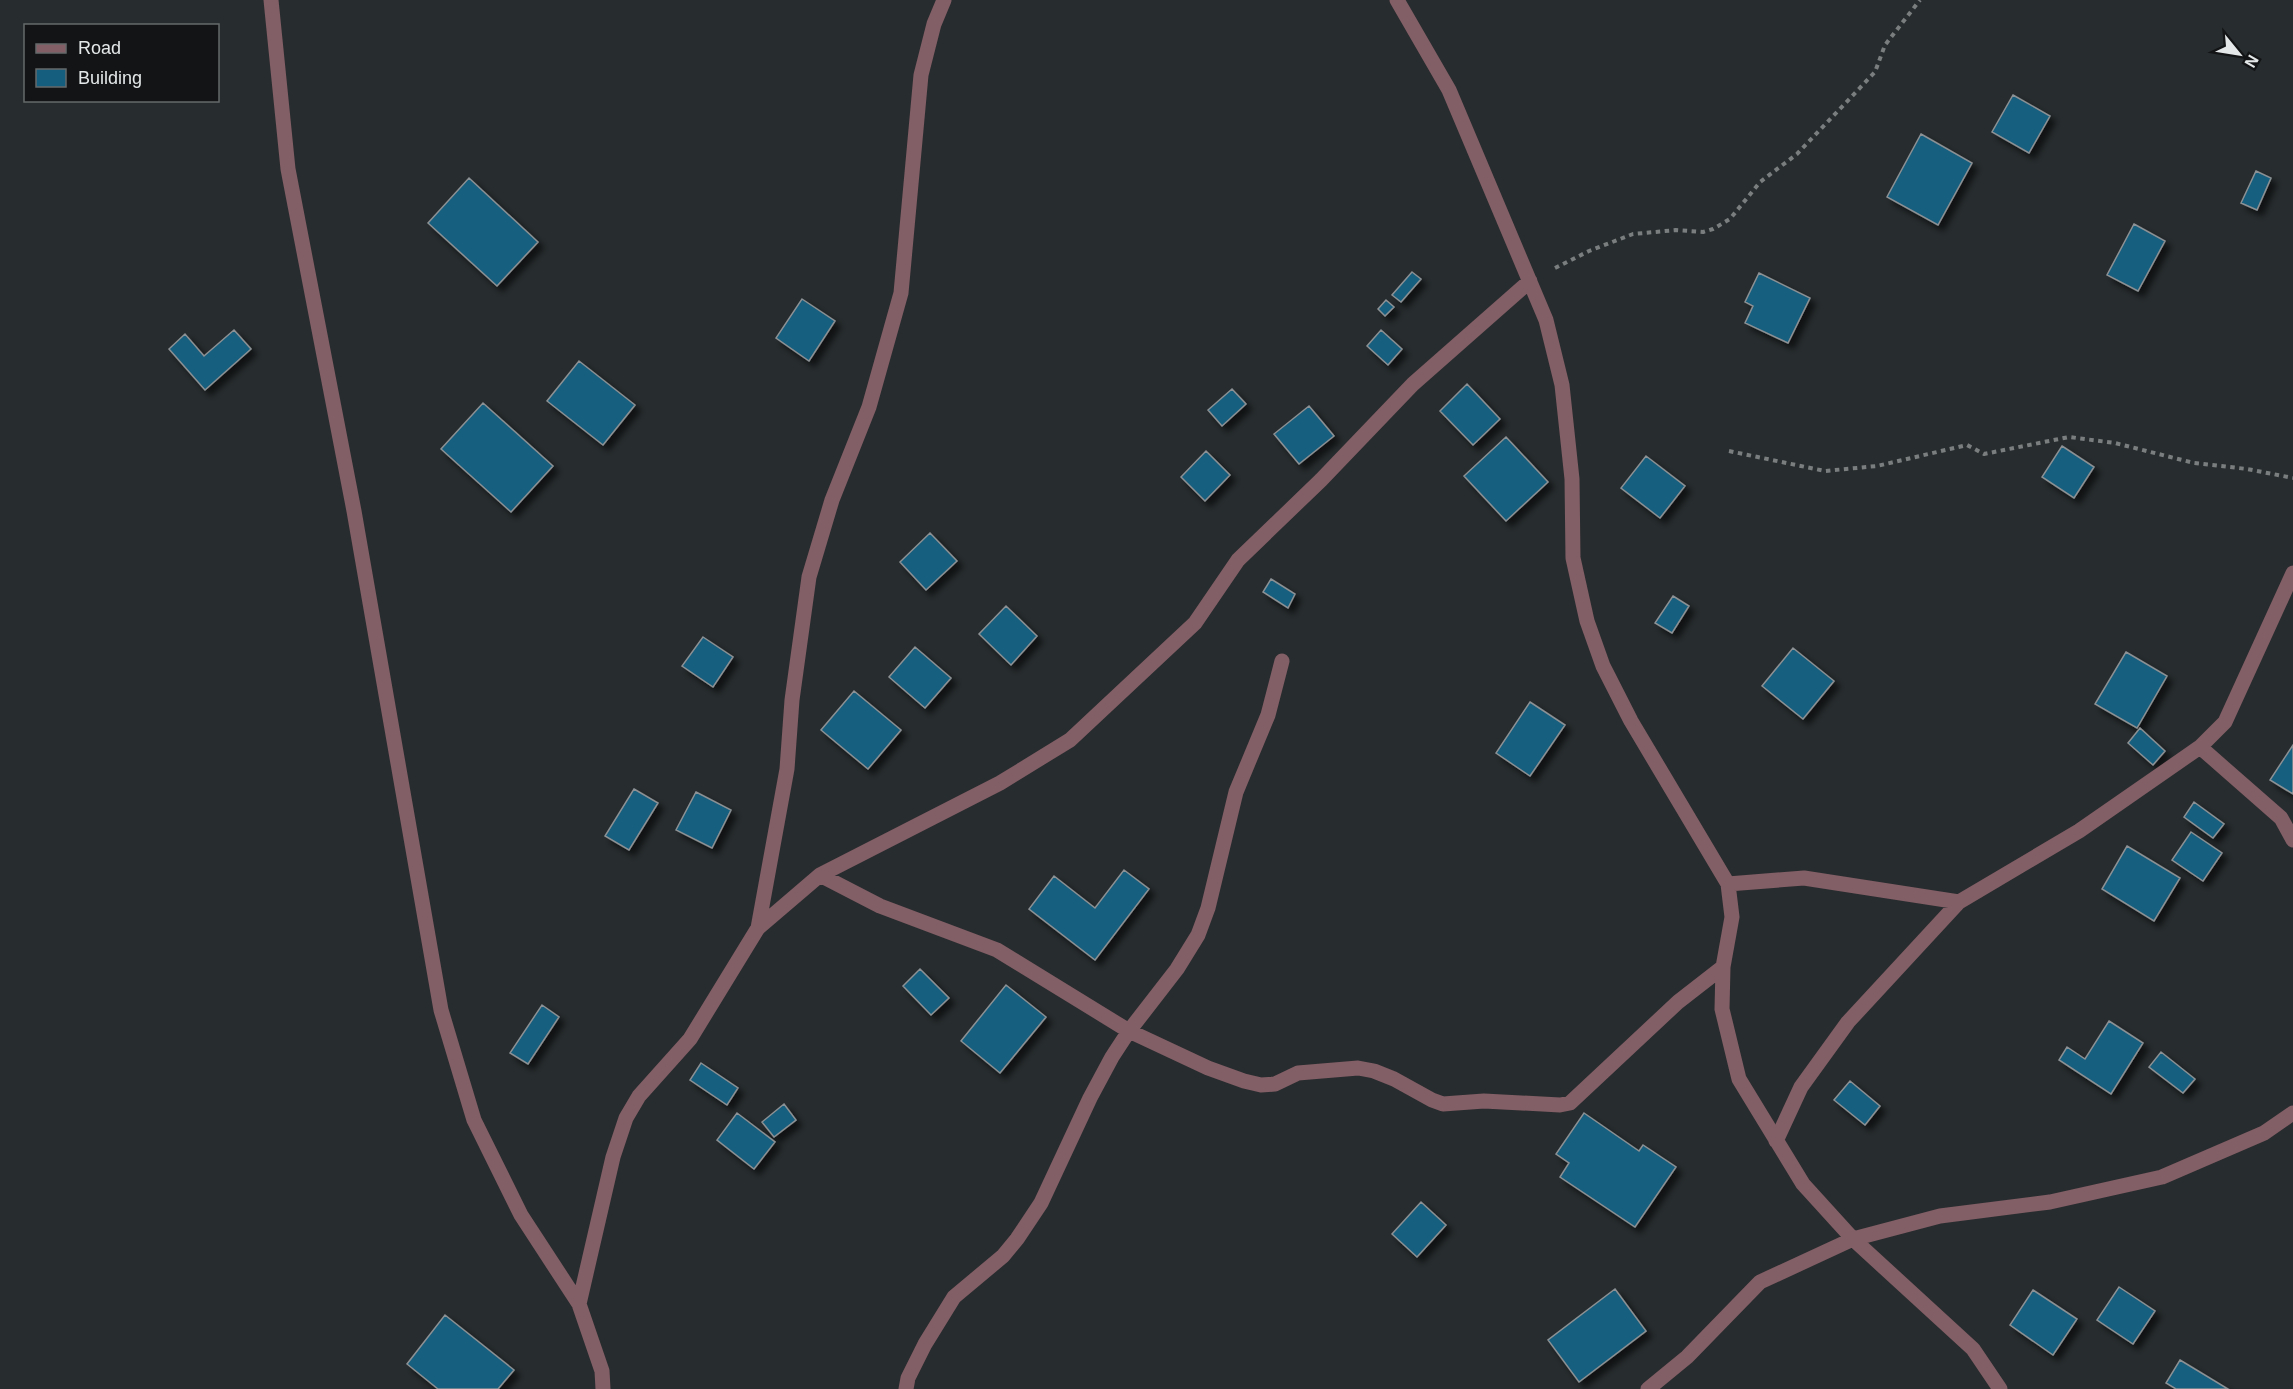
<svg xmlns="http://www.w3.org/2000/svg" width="2293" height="1389" viewBox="0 0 2293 1389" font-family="Helvetica,sans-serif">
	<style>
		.building { fill: #165e7e; stroke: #8b9194; stroke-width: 1.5; filter: url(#shadow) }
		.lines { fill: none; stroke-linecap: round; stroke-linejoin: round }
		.path { stroke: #7a7e7f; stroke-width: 4; stroke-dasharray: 4.5 4.5; stroke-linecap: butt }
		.street { stroke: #825e66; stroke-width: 15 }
	</style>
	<defs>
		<filter id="shadow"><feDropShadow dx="5.5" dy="5.5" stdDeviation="3" flood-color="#0009"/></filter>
	</defs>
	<rect width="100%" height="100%" fill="#272c2e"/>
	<path class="building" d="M2013,95L2050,116L2029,153L1992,132Z
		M1921,134L1972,163L1938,225L1887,197Z
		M2256,171L2271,178L2257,210L2241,203Z
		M469,178L538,242L497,286L428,223Z
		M2134,224L2165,241L2138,291L2107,275Z
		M1412,272L1421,279L1401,302L1392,295Z
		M1759,273L1810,298L1788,343L1745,323L1753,306L1745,302Z
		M802,299L835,321L809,361L776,338Z
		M1386,300L1394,307L1385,316L1378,309Z
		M234,330L251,349L205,390L169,349L185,334L204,356Z
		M1381,330L1402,349L1388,365L1367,346Z
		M579,361L635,405L603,445L547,401Z
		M1467,384L1500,419L1473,445L1440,411Z
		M1232,389L1246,404L1222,426L1208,410Z
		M483,403L553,466L511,512L441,449Z
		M1309,406L1334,436L1299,464L1274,434Z
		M1506,437L1548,482L1506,521L1464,476Z
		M2062,446L2094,467L2074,498L2042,477Z
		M1206,451L1230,475L1205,501L1181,477Z
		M1646,456L1685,486L1660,518L1621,488Z
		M930,533L957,561L926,590L900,562Z
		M1271,579L1295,594L1288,608L1263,592Z
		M1673,596L1689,606L1672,633L1655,623Z
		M1006,606L1037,636L1011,665L979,634Z
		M703,637L733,657L713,687L682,666Z
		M915,647L951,678L925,708L889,677Z
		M1793,648L1834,681L1803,719L1762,686Z
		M2126,652L2167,676L2137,728L2095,704Z
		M854,691L901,730L868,769L821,730Z
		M1530,702L1565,725L1530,776L1496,753Z
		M2140,728L2165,751L2153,765L2128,743Z
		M2293,745V794L2270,780Z
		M634,789L658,803L629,850L605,836Z
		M696,792L731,810L712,848L676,830Z
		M2194,802L2224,824L2213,838L2184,817Z
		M2191,832L2222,853L2203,881L2172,860Z
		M2127,846L2180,878L2154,921L2102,889Z
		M1124,870L1149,889L1095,960L1029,909L1054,876L1095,908Z
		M920,969L949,998L931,1015L903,986Z
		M1006,985L1046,1017L1000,1073L961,1041Z
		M542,1005L559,1017L528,1064L510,1053Z
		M2109,1021L2143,1043L2111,1094L2059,1060L2067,1047L2085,1059Z
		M2161,1052L2195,1079L2183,1093L2149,1067Z
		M701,1063L738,1088L727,1105L690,1080Z
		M1850,1081L1880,1106L1865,1125L1834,1100Z
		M784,1104L796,1120L774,1137L762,1122Z
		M737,1113L775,1142L754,1169L717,1140Z
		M1584,1113L1639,1151L1643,1145L1676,1167L1635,1227L1560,1177L1569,1163L1556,1154Z
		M1421,1202L1446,1225L1417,1257L1392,1234Z
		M2119,1287L2155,1311L2133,1344L2097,1320Z
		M1615,1289L1646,1331L1579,1382L1548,1340Z
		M2033,1290L2077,1319L2053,1355L2010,1325Z
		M445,1315L514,1370L498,1389H438L407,1364Z
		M2180,1360L2228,1389H2176L2166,1383Z"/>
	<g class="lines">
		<path class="path" d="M1555,268L1589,251L1633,234L1676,230L1703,232L1713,229L1730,219L1760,182L1797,154L1875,72L1885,45L1920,0
			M1729,451L1825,471L1877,466L1967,445L1984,454L2069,437L2115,443L2194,463L2247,469L2293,478"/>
		<path class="street" d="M271,0L288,169L354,511L441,1010L474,1120L521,1215L579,1304L602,1371L603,1389
			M1397,0L1449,90L1546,320L1562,385L1572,479L1573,558L1587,621L1603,666L1631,721L1728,884L1732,917L1723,967L1722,1009L1739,1079L1803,1184L1853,1239L1973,1349L2000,1389
			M2200,747L2281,818L2293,840
			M820,875L880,906L997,950L1129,1031L1208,1068L1244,1081L1261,1085L1275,1084L1298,1073L1358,1068L1374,1071L1394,1079L1432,1100L1443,1104L1484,1101L1560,1105L1570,1103L1678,1002L1723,967
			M1728,884L1804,878L1959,902
			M758,928L820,875L1000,783L1070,740L1195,623L1238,560L1321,480L1413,384L1530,281
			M1776,1141L1801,1087L1848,1022L1959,902L2079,831L2200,747L2225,722L2293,573
			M579,1304L613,1157L626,1118L639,1096L690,1039L758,928L787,769L792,700L809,577L832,500L869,407L901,293L921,75L934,24L944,0
			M906,1389L908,1378L925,1344L954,1297L1003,1256L1017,1239L1041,1203L1090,1098L1112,1057L1129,1031L1177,969L1198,935L1208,908L1236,792L1268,715L1282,661
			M1648,1389L1687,1357L1760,1282L1853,1239L1940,1216L2050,1202L2162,1177L2264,1133L2293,1113"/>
	</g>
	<rect x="24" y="24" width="195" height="78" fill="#121415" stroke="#66696a" stroke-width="1.5"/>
	<rect x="36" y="44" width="30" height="9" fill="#825e66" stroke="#66696a" stroke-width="1.5"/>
	<text x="78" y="54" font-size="18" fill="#e5e8e9">Road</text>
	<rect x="36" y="69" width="30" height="18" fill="#165e7e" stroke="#66696a" stroke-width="1.5"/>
	<text x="78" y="84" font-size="18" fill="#e5e8e9">Building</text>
	<g transform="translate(2239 54) rotate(120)" stroke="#121415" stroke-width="4.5" paint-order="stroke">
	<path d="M0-4.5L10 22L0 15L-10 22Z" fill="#e5e8e9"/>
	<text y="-9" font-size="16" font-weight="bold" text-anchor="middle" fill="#e5e8e9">N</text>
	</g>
</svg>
